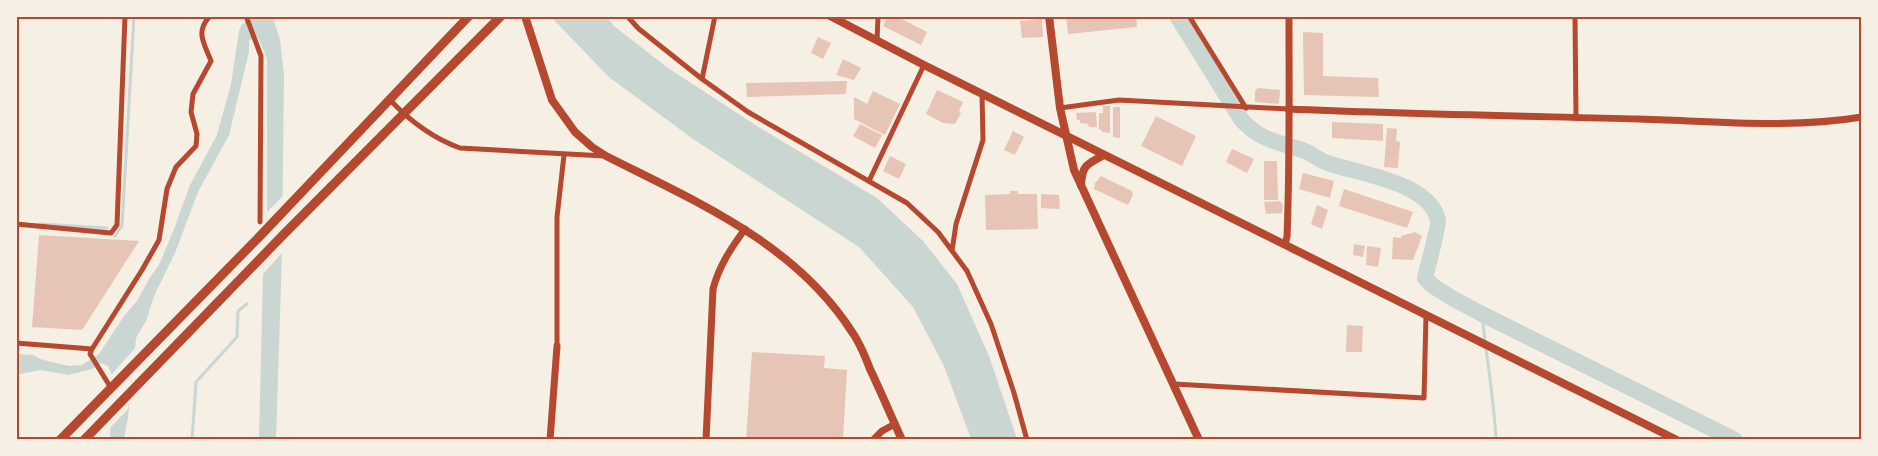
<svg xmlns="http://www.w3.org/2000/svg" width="1878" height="456" viewBox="0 0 1878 456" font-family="Barlow,sans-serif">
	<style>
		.water { fill: #c9d6d2 }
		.pier { fill: #f6efe4 }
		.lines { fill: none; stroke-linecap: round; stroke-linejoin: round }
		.stream { stroke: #c9d6d2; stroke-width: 3 }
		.river { stroke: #c9d6d2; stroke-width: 16 }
		.building { fill: #e6c5b7 }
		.minor { stroke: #b5482f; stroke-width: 5 }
		.tertiary { stroke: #b5482f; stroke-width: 7 }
		.secondary { stroke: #b5482f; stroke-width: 8 }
		.primary { stroke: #b5482f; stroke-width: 8 }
		.trunk { stroke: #b5482f; stroke-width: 9 }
		.neatline { fill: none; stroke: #b5482f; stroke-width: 2 }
	</style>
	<rect width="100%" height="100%" fill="#f6efe4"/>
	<path class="water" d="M253,17H273L280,40L284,75L282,253L276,439H259L263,274L267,212V60L264,51L258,38L249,40V52L229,135L198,192L175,253L154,296L146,321L136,338L128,417L124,439H110L112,375L108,366L101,363L92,369L68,375L41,370L20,374L17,373L16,354L33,355L40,359L69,366L82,365L99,354L124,316L137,301L149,279L159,265L174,229L190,185L217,135L231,84L239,31L242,24L254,19Z
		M551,17H607L614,26L668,68L757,126L877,198L923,241L957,284L989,356L1017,439H971L944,366L913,307L859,247L693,139L609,77Z"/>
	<path class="pier" d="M283,196L282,253L263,274L267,212Z
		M136,347L128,409L110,428L112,377L111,375Z"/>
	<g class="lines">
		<path class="stream" d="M40,224L107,228
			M115,236L122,226L134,16
			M1482,314C1486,356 1494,397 1496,440
			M192,440L196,382L237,337L238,311L247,304"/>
		<path class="river" d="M1177,16L1241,119C1260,141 1279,142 1305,151C1312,154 1318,159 1325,162C1356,174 1431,181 1438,221C1439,225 1427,269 1425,278L1433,286L1452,298L1482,314L1735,440"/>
	</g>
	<path class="building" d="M888,16H896L927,32L921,45L883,26Z
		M1066,16H1136L1137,27L1068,34Z
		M1042,19L1043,37L1022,38L1020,21Z
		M1303,32L1323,33V76L1378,78L1379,97L1304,95Z
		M818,37L831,43L823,59L811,53Z
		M843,59L861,68L854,80L836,75Z
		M847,81L846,94L747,97L746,83Z
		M1258,88L1280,90L1279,104L1255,102V91Z
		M937,90L963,102L959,111L961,113L955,124L943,123L926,114Z
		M873,91L900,104L885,135L854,119V97L867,104Z
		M1103,106H1110V133L1102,132V130H1099V113H1103Z
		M1113,107H1120V138L1113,137Z
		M1096,112L1097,127H1089L1088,124L1080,123V120H1077L1076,113Z
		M1156,116L1196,136L1182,166L1141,146Z
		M1332,122L1383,124V141L1332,138Z
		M860,124L882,135L875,148L853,136Z
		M1387,128L1397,129L1396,141L1400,142L1398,168L1384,167Z
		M1013,131L1024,137L1015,155L1004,150Z
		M1232,149L1254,159L1247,173L1226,162Z
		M890,156L906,164L899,179L883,171Z
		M1264,161H1277L1278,200H1264Z
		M1303,173L1334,181L1330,198L1299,189Z
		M1101,176L1132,191L1133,195L1128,205L1094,189L1095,183Z
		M1344,189L1413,212L1407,228L1339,206Z
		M1010,191H1018V194H1037L1038,229L986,230L985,195L1010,194Z
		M1041,194L1059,195L1060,209L1041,208Z
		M1280,201L1283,205L1282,213L1266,214L1264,202Z
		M1317,205L1328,210L1322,229L1311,224Z
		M1415,232L1422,236L1413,260L1392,259L1393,237L1401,238V236Z
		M39,235L139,241L82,330L32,327Z
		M1354,244L1365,246L1363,257L1353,255Z
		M1367,246L1381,248L1378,267L1366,265Z
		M1347,325L1363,326L1362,352H1346Z
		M752,352L825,356L824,368L847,370L843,440H746Z"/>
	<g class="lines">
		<path class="minor" d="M246,16L261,56L260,222
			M627,16L639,29L702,79L748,112L907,203L938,232L967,271L991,324L1014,393L1027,440
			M1189,16L1246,108
			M1575,16L1576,118
			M877,41L878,16
			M702,79L715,16
			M390,100C411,122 432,138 460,148L605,156
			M1060,108L1119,100L1288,109
			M869,181L924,65
			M16,224L111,233L117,225L125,16
			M952,251L956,224L983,140L982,94
			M16,343L92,349
			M557,346V217L564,155
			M1174,384L1424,398L1426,315
			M111,388L90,354L92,349L142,270L159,240L167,189L176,167L196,146L197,134L191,112L193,94L211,61C204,43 195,32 210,16"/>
		<path class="tertiary" d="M1288,109C1405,114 1522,116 1639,119C1711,121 1790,129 1862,117
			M1285,244L1287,237C1290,164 1289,90 1289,16
			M550,440L557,346
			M706,440L713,289C719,266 731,248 745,229
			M873,440L882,431L895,424"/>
		<path class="secondary" d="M525,16L552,100L575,132L592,147L606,156C697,202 795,243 852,332C860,343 865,356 870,369C881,392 891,416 902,440
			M830,16L924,65L1677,440
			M1081,185C1082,165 1087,164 1104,155"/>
		<path class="primary" d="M1049,16L1060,108L1074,170L1199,440"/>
		<path class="trunk" d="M60,440L260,236L469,16
			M84,440L285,233L501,16"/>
	</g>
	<rect width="1878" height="456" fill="none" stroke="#f6efe4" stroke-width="36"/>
	<rect x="18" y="18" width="1842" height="420" class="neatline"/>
</svg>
